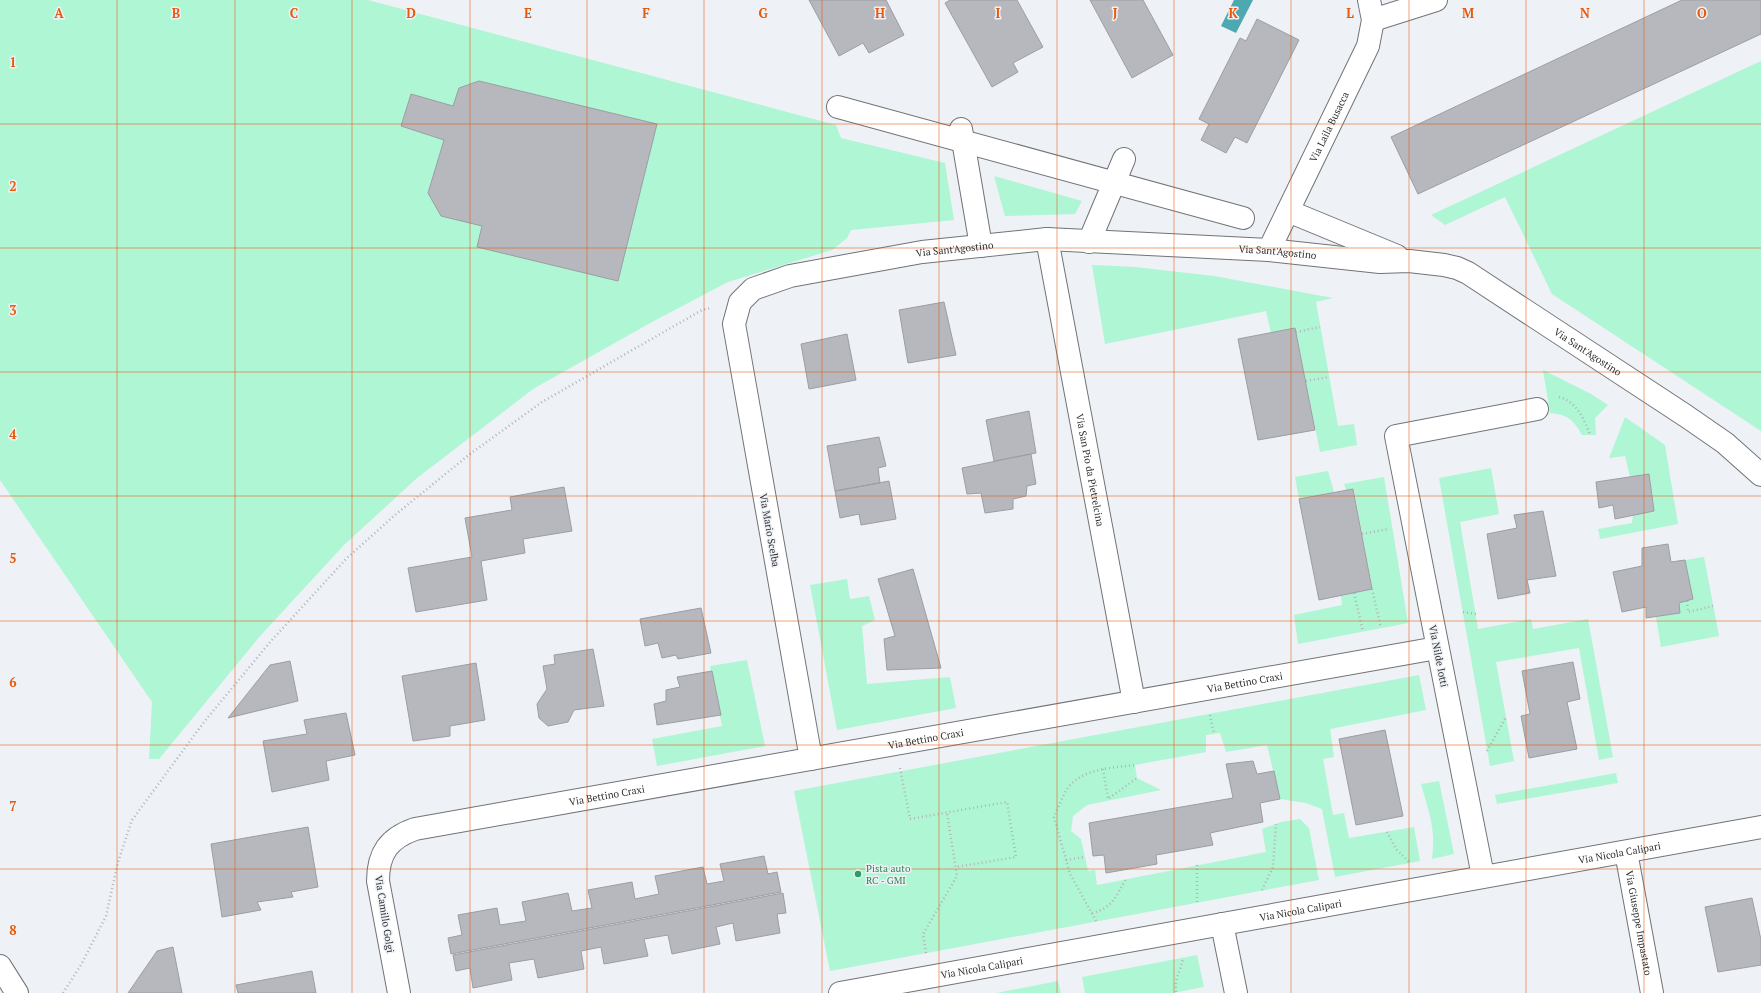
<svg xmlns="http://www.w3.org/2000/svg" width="1761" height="993" viewBox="0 0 1761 993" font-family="'PT Serif',serif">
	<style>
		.green { fill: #aff6d4 }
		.water { fill: #4da8b2 }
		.building { fill: #b6b8bd; stroke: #9c9ea2 }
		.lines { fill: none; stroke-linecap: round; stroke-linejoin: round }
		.minor-casing { stroke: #717377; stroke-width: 24 }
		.path { stroke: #b2b4b7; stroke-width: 2.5; stroke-dasharray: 1 3; stroke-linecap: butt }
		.minor { stroke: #fff; stroke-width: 22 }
		.grid { fill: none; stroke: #e8590c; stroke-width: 1; stroke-opacity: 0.55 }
		.leisure-dot { fill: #2e9e5b; stroke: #eef1f5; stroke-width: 1.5 }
		.labels { text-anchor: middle; stroke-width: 3; stroke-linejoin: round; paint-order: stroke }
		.street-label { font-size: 10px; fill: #2e2f31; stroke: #eef1f5 }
		.leisure-label { font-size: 10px; fill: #27864d; stroke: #eef1f5; text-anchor: start }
		.grid-label { font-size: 13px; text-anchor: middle; font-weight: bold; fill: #e8590c; stroke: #eef1f5; stroke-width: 3; stroke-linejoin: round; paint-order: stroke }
	</style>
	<rect width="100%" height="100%" fill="#eef1f5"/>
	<path class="green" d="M0,0H368L836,125L841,138L945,163L954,220L851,230L847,238L832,250L728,282L652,322L533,389L417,478L344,545L261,635L159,759H149L152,702L0,480Z
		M1761,61V431L1552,294L1505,197L1445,225L1431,215Z
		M994,176L1082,201L1075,214L1005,216Z
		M1092,265L1135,267L1214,276L1333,298L1316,302L1338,426L1354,424L1357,445L1320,452L1295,328L1271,333L1266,311L1105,344Z
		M1543,370L1591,394L1608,405L1595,418L1596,435H1582C1573,419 1568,415 1550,413Z
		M1625,417L1665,445L1678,524L1600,539L1598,529L1632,523L1633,515L1654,511L1649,474L1630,477L1625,456L1609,458Z
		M1491,468L1499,514L1460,522L1478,629L1531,619L1533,629L1588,619L1613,757L1599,760L1579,648L1496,662L1514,761L1490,766L1439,478Z
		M1328,471L1334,492L1299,499L1295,477Z
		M1384,477L1408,623L1298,644L1294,615L1342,605L1341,596L1372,589L1354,489L1346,490L1344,484Z
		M1704,557L1719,636L1661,647L1656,617L1679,613V603L1693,599L1685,560Z
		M847,579L850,599L869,596L875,620L862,626L867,684L950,677L956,708L837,730L810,585Z
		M747,660L765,746L657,766L652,739L722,726L710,666Z
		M1419,675L1426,710L1330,729L1334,757L1323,759L1333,815L1344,813L1349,838L1414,827L1420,861L1335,877L1322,809L1306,803L1280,799L1267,745L1226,752L1220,733L1206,735V752L1135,765L1137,778L1161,790L1087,805L1073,816L1071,831L1081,839L1088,871L1095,870L1097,885L1266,852L1262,829L1281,822L1300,819L1309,828L1319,880L830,971L794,791Z
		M1616,773L1618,783L1497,804L1495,795Z
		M1439,781L1454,854L1432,859C1436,828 1429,813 1421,784Z
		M1197,955L1204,987L1173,993H1085L1082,977Z
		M1058,981L1061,993H996Z"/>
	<path class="water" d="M1234,0H1253L1236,33L1221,26Z"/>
	<path class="building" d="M809,0H886L904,35L869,53L863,43L839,56Z
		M950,0H1017L1043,47L1013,63L1018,72L992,87L945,3Z
		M1090,0H1143L1173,55L1132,78Z
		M1682,0H1761V34L1418,194L1391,137Z
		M1257,19L1299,40L1247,143L1235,137L1226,153L1201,140L1209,124L1199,119L1240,38L1246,41Z
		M479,81L657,124L618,281L477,247L482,226L441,216L428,193L444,140L401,126L411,94L453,106L459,88Z
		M944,302L956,355L908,363L899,310Z
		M1295,328L1315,430L1258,440L1238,339Z
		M847,334L856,380L809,389L801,344Z
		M1029,411L1036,453L994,461L986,420Z
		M879,437L886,466L878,468L880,483L835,491L827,446Z
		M1031,454L1036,484L1027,486L1026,496L1013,499V509L985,513L981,493L967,494L962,468Z
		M1649,474L1654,511L1615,519L1613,505L1599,508L1596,482Z
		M889,481L896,519L861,525L859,514L840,518L835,491Z
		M564,487L572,531L523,539L525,553L481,561L487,600L416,612L408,568L472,557L465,518L512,510L510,497Z
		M1353,489L1372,589L1319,600L1299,499Z
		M1543,511L1556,576L1527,580L1530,593L1498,599L1487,534L1517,528L1514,515Z
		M1668,544L1671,562L1685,560L1693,599L1679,603L1680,613L1646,618V607L1622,612L1613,572L1642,566V548Z
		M913,569L941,668L887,670L884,639L895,636L878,579Z
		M701,608L711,653L678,659L676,655L662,658L658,643L645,646L640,619Z
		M593,649L604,706L574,710L568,722L548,726L539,718L537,704L547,689L543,666L555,664L554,655Z
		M290,661L298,701L228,718L270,665Z
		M1573,662L1580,699L1567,702L1577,749L1529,758L1521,716L1530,714L1522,671Z
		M476,663L485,720L450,726V736L413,741L402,676Z
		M712,671L721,715L657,725L654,704L666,701V690L680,687L677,677Z
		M346,713L355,755L326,761L329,780L272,792L263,741L307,734L304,720Z
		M1385,730L1403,816L1356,825L1339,739Z
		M1253,761L1257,774L1274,771L1280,799L1260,803L1263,822L1210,833L1213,845L1156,855L1157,864L1106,873L1104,855L1093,856L1089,823L1233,798L1226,764Z
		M308,827L318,887L291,892L293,897L257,902L261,910L222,917L211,844Z
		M764,856L768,874L777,872L781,892L451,954L448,938L462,935L458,915L497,908L500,925L526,921L522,902L568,893L572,911L592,908L588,890L632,882L635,899L659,894L655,876L703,867L707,884L724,881L720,864Z
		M783,893L786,913L777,914L780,933L736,941L733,923L716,927L720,944L672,954L668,935L644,939L648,956L604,964L601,947L581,951L584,969L538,978L534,959L509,963L512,980L473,988L470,968L456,971L453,955Z
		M1752,898L1761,940V965L1718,972L1705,907Z
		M173,947L182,993H128L157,951Z
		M312,971L316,993H238L236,985Z"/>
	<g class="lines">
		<g class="minor-casing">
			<g id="minor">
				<path d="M1373,20L1436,0"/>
				<path d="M838,107L1243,218"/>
				<path d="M961,129L981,246"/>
				<path d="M1288,211L1397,256"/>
				<path id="s1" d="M1047,239L1134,702"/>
				<path d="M1089,242L1124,159"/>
				<path id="s2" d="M1269,250L1368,46L1373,20L1369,0"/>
				<path id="s3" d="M811,759L734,324L740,302L753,289L790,276L922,252L1047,239L1269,250L1380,262L1409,261L1444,265L1457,268L1468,273L1686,416L1725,443L1761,475"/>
				<path id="s4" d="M1626,852L1652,993"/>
				<path d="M1483,876L1396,436L1537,409"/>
				<path d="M1222,924L1236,993"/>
				<path d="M0,966L17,993"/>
				<path id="s5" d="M399,993L378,881C378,853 389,838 415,829L1437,648"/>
				<path id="s6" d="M840,993L1761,827"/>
			</g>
		</g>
		<path class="path" d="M1296,332L1320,327
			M1306,381L1329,377
			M1559,397C1576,401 1585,420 1590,435
			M1362,534L1388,529
			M1372,589L1381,628
			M1354,593L1363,632
			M1687,601L1688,612L1713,606
			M1463,612L1476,614
			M1210,715L1214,734
			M1487,751L1506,717
			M900,768L910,819L1007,802L1016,857L956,867
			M1103,769L1108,799L1137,778
			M1387,832L1396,849L1410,863
			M1066,860L1085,857
			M1197,865V902
			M1262,890L1273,867L1276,824
			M1092,913C1113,908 1116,896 1126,879
			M1096,921L1070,874L1054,817C1058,808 1062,797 1067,789C1082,768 1112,768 1135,765
			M926,953L923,934L957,876L947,813
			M1176,992C1174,978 1181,972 1183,958
			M63,993L81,965L106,916L118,862L132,820L204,722L271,641L347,558L395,515L470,454L542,402L702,310L711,308"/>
		<use href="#minor" class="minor"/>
	</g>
	<path class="grid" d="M117,0V993M235,0V993M352,0V993M470,0V993M587,0V993M704,0V993M822,0V993M939,0V993M1057,0V993M1174,0V993M1291,0V993M1409,0V993M1526,0V993M1644,0V993M0,124H1761M0,248H1761M0,372H1761M0,496H1761M0,621H1761M0,745H1761M0,869H1761"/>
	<circle class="leisure-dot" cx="858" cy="874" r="4"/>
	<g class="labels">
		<g class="street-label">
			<text dy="4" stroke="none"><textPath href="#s2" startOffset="137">Via Laila Busacca</textPath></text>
			<text dy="4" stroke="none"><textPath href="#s3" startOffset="689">Via Sant'Agostino</textPath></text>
			<text dy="4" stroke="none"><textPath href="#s3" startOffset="1013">Via Sant'Agostino</textPath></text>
			<text dy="4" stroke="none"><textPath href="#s3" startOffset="1349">Via Sant'Agostino</textPath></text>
			<text dy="4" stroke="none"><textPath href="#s1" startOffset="235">Via San Pio da Pietrelcina</textPath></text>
			<text transform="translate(770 530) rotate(80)" y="4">Via Mario Scelba</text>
			<text transform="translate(1439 656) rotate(79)" y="4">Via Nilde Iotti</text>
			<text dy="4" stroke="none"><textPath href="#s5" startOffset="1026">Via Bettino Craxi</textPath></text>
			<text dy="4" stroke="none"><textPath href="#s5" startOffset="702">Via Bettino Craxi</textPath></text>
			<text dy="4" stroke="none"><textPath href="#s5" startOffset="378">Via Bettino Craxi</textPath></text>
			<text dy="4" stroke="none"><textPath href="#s6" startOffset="792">Via Nicola Calipari</textPath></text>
			<text dy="4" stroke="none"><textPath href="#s6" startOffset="468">Via Nicola Calipari</textPath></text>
			<text transform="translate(385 914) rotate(81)" y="4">Via Camillo Golgi</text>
			<text dy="4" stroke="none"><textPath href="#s4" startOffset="72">Via Giuseppe Impastato</textPath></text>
			<text dy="4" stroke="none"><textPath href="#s6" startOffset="144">Via Nicola Calipari</textPath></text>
		</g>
		<g class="leisure-label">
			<text x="866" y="872">Pista auto<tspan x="866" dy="12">RC - GMI</tspan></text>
		</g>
	</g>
	<g class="grid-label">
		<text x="59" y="18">A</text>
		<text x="176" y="18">B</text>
		<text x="294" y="18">C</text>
		<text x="411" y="18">D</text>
		<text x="528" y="18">E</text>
		<text x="646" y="18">F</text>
		<text x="763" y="18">G</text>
		<text x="880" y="18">H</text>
		<text x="998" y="18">I</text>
		<text x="1115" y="18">J</text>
		<text x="1233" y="18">K</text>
		<text x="1350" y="18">L</text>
		<text x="1468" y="18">M</text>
		<text x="1585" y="18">N</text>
		<text x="1702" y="18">O</text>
		<text x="13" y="67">1</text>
		<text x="13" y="191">2</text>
		<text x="13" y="315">3</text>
		<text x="13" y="439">4</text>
		<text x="13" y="563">5</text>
		<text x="13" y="687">6</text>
		<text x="13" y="811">7</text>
		<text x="13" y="935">8</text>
	</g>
</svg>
